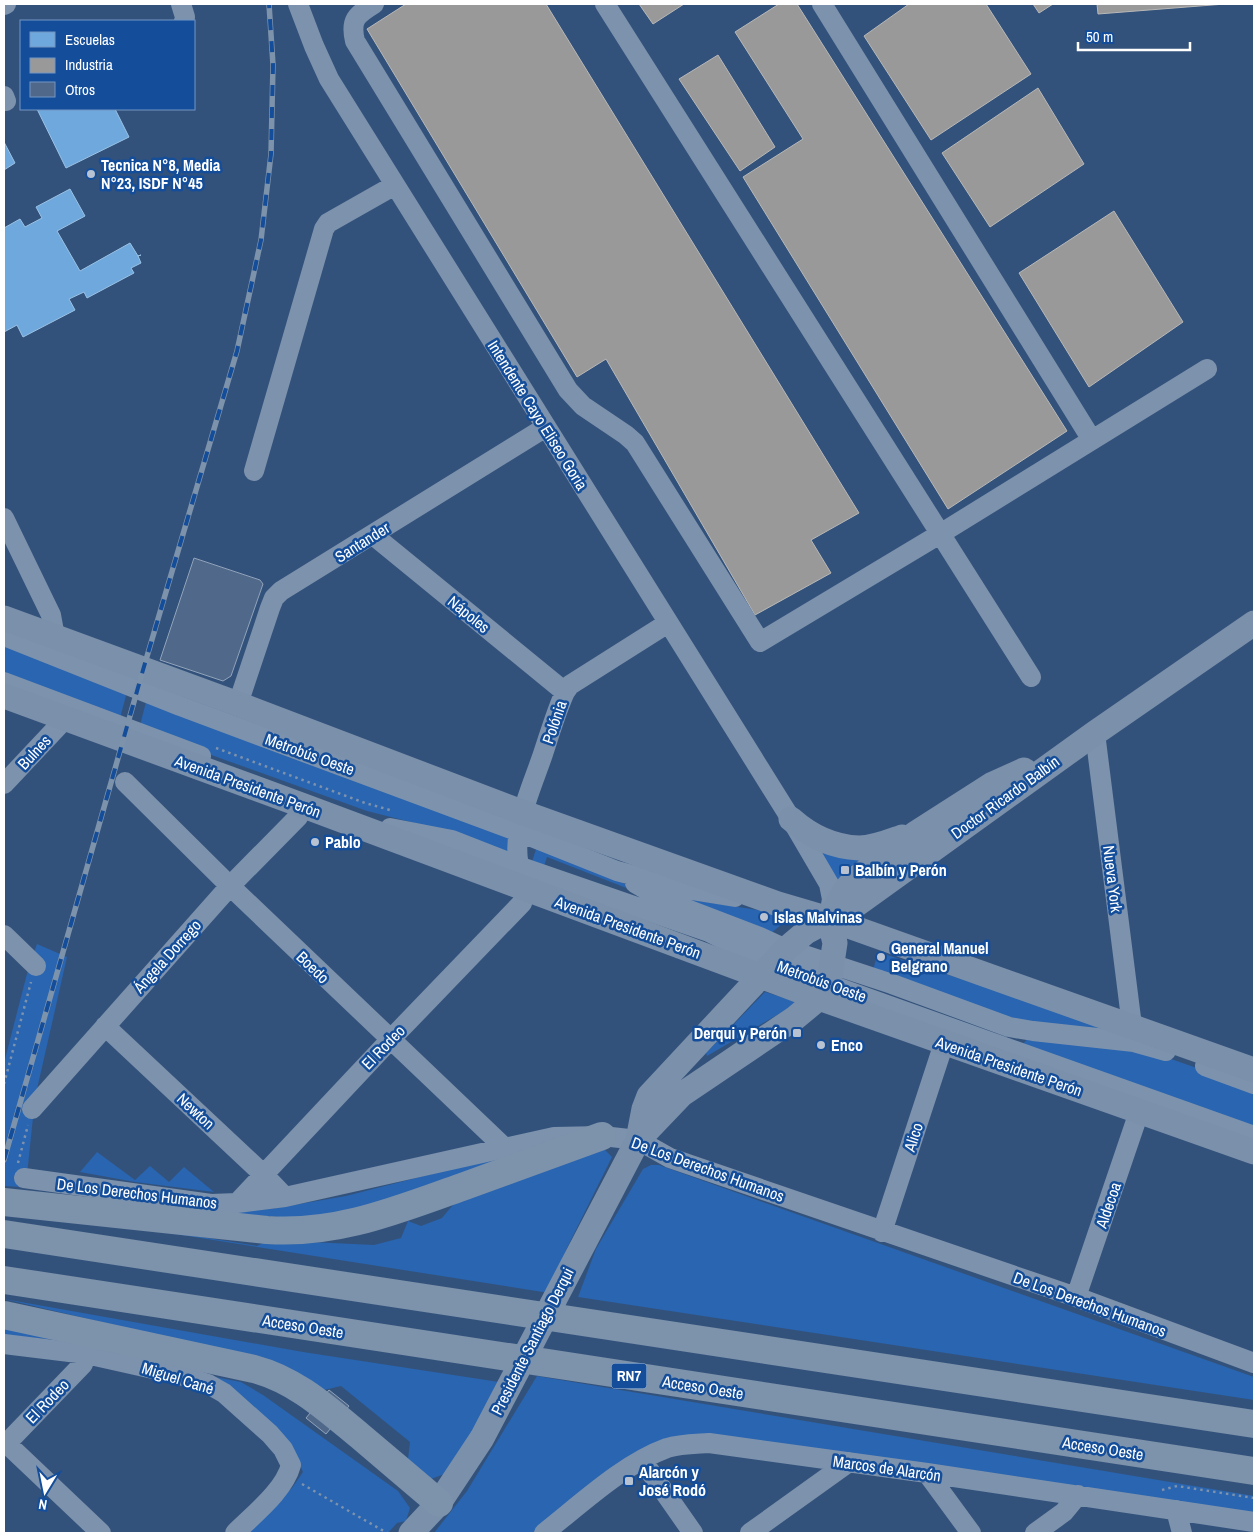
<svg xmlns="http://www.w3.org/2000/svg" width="1258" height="1537" viewBox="0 0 1258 1537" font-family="'Archivo Narrow',sans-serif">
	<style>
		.green { fill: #2965b0 }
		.schools { fill: #6fa8dc; stroke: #9ac2e6 }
		.industry { fill: #999; stroke: #b8b8b8 }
		.building { fill: #50698a; stroke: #91a3ba }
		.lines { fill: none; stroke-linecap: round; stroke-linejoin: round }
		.path { stroke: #7d92ad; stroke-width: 2.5; stroke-dasharray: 2.5 4; stroke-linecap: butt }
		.minor { stroke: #7d92ad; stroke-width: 20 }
		.major { stroke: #7b90ab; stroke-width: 25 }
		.highway { stroke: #7d92ab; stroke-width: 28 }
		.rail-casing { stroke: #7d92ab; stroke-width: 5.5 }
		.rail { stroke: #144e9a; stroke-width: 4; stroke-dasharray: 11; stroke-linecap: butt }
		.poi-dot { fill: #b8c2d1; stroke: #144e9a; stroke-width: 2 }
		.labels { text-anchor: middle; stroke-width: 5; stroke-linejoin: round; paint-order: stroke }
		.shield { fill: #144e9a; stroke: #b8cae1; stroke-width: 1 }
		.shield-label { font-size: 15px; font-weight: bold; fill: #fff }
		.poi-label { font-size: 16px; font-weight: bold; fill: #fff; stroke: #144e9a; text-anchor: start }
		.street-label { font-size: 16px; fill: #fff; stroke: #144e9a }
	</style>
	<rect width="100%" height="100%" fill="#33527b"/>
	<path class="green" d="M4,639L127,692L120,718L4,676Z
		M146,702L514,836L509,856L450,832L367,811L139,729Z
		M537,846L616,878L634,891L547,857L543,869L531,865Z
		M826,850L878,854L837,882L821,854Z
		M674,897L764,911L786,921L771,933Z
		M37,944L67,957L35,1098L27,1175L20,1187L4,1186V1063L29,966Z
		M878,952L1139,1037L1043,1025L979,1012L873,970Z
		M765,992L794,1001V1005L707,1056L706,1053Z
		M1030,1036L1151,1052L1254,1088V1128L1022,1045Z
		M604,1149L612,1157L567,1248L549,1293L11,1208L9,1206L257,1246L269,1240L374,1245L401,1238L408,1221L421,1226L442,1218L457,1200Z
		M521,1151L523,1153L357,1210L303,1219L203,1211L270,1209L346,1196Z
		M97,1152L135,1180L150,1166L169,1182L184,1167L214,1192L135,1182L80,1172Z
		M651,1165H659L1254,1377V1400L578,1297L596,1249L643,1169Z
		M4,1299L303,1352L499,1382L476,1427L447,1473L431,1479L408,1459L410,1442L341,1386L324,1390L302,1375L282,1365Z
		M4,1325L76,1342L4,1335Z
		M210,1376L241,1382L263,1395L398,1491L410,1508L406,1521L397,1523L388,1533H246L292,1488L303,1472L299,1463Z
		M537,1376L1254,1496V1515L714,1438L592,1488L534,1533H434L467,1491Z"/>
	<path class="schools" d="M37,109H115L129,137L66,168Z
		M4,142L15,163L4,170Z
		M70,189L85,216L57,231L80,271L130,243L138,256L141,255L138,256L141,263L131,268L134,273L87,298L84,292L69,299L75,310L23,337L17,325L4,332V228L20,219L25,227L42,218L36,207Z"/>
	<path class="industry" d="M406,4H546L859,513L811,540L831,573L755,615L606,359L577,377L367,29Z
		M639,4H684L653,24Z
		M779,4H797L1067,431L948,509L743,177L803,139L735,32Z
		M909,4H986L1031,74L931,140L864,36Z
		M1033,4H1053L1039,13Z
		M1097,4H1225L1098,14Z
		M718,55L775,147L740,171L679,79Z
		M1038,88L1084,164L990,227L942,153Z
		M1114,211L1183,322L1089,387L1019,273Z"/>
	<path class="building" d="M194,558L260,580L263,584L231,676L223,681L160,660Z
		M329,1390L349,1406L326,1434L306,1418Z"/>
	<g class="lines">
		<path class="path" d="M216,748L365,803L390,810
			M4,1084L31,982
			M18,1163L28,1125
			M302,1484L387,1533
			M1162,1490L1177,1486L1254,1498"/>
		<path class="minor" d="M181,4L185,17L184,21
			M298,4L314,46L329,79L791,819L829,884L832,899L829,917
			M374,4C356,15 350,20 355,41L568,390L583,406L626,435L635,443L760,642L940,534L1207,369
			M605,4L1031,677
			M822,4L1092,440
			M4,5L6,4
			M4,96L6,101
			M254,471L324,229L328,223L395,185
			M4,518L51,615L55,637
			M373,535L565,692
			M4,636L180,706L519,832L617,871L685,889L735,897
			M4,682L201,756
			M238,704L270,608L274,598L281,591L546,427
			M1095,733L1132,1026
			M125,782L230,886L505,1148
			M4,784L65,719
			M390,828L452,840L518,866L709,932L772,964L1254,1136
			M522,876C507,837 531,790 543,754C550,733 556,712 565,692L570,685L668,623
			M635,883L666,901L760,937L786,949L892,984L1009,1027L1033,1031L1134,1042L1166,1051
			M4,935L36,966
			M105,1026L263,1174L285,1197
			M1205,1066L1254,1084
			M32,1109L230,886L298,817L304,806
			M24,1178L211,1204L237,1203L285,1197L554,1137L602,1136L638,1140L670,1158L1076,1297L1254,1363
			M237,1203L390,1040L522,903L526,889
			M882,1232L944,1043
			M1076,1297L1139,1112
			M4,1344L86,1354L180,1375L208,1384L224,1393L270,1434L283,1449L291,1465C284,1491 254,1514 235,1533
			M4,1441L101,1533
			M4,1446L83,1364L86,1354
			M642,1460L693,1533
			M927,1473L971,1533
			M1176,1510L1182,1533
			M544,1533C581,1504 623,1464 667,1448C680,1444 695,1444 709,1443L927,1473L1254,1522
			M750,1533L849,1462
			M1035,1533L1064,1512L1078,1495"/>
		<path class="major" d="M4,618L238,704L524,813L778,904L829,919L1254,1070
			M4,696L304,806L819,998L1254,1152
			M791,819C810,836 833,847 859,848C874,848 888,842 902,837
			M829,919L846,889L854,880L916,833L991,785L1024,770
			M638,1140L644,1109L649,1096L786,949L806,932L853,907L1095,733L1254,623
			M411,1533L439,1503L482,1438L638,1140L681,1095L795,1018L819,998L830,976L835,943L829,919"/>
		<path class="highway" d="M4,1202L267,1230C337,1235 397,1210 462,1187C509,1170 555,1153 602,1136
			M4,1234L1254,1424
			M4,1280L1254,1471
			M4,1315L254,1369C296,1380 327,1409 360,1436C386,1458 413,1481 439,1503"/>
		<g class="rail-casing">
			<path id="rail" d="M4,1160L143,670L237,351L261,240L271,154L273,65L269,4"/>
		</g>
		<use href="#rail" class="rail"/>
	</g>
	<g class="poi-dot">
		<circle cx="91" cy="174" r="5"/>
		<circle cx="315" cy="842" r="5"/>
		<rect x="840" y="865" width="10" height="10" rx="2.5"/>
		<circle cx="764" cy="917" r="5"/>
		<circle cx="881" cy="957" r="5"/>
		<rect x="792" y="1028" width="10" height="10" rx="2.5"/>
		<circle cx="821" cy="1045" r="5"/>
		<rect x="624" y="1476" width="10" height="10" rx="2.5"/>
	</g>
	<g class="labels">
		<rect class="shield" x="611.5" y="1363.5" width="35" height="25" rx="4"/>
		<g class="shield-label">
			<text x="629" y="1381">RN7</text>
		</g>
		<g class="poi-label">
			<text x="101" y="171">Tecnica N°8, Media<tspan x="101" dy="18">N°23, ISDF N°45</tspan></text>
			<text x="325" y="848">Pablo</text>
			<text x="855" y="876">Balbín y Perón</text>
			<text x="774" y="923">Islas Malvinas</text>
			<text x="891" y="954">General Manuel<tspan x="891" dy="18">Belgrano</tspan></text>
			<text x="787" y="1039" text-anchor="end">Derqui y Perón</text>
			<text x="831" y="1051">Enco</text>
			<text x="639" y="1478">Alarcón y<tspan x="639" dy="18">José Rodó</tspan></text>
		</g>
		<g class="street-label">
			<text transform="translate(538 415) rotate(58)" y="6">Intendente Cayo Eliseo Goria</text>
			<text transform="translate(362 542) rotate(-32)" y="6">Santander</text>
			<text transform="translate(469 614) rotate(39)" y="6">Nápoles</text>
			<text transform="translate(554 722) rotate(-71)" y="6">Polónia</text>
			<text transform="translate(34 752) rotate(-47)" y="6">Bulnes</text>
			<text transform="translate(310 754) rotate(20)" y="6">Metrobús Oeste</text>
			<text transform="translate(248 786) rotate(20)" y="6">Avenida Presidente Perón</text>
			<text transform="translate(1005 797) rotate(-36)" y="6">Doctor Ricardo Balbín</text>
			<text transform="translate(1113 879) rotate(83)" y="6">Nueva York</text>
			<text transform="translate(628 927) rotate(20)" y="6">Avenida Presidente Perón</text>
			<text transform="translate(167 956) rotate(-48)" y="6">Ángela Dorrego</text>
			<text transform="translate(313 967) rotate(44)" y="6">Boedo</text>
			<text transform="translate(822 981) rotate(20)" y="6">Metrobús Oeste</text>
			<text transform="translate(383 1047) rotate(-46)" y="6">El Rodeo</text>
			<text transform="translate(1009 1066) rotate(19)" y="6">Avenida Presidente Perón</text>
			<text transform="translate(196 1111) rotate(43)" y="6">Newton</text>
			<text transform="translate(913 1137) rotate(-72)" y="6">Alico</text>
			<text transform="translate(708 1169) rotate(20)" y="6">De Los Derechos Humanos</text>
			<text transform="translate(137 1193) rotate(7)" y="6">De Los Derechos Humanos</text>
			<text transform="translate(1108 1205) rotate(-71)" y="6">Aldecoa</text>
			<text transform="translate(1090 1304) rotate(20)" y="6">De Los Derechos Humanos</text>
			<text transform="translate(303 1326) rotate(9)" y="6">Acceso Oeste</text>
			<text transform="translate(532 1341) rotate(-63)" y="6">Presidente Santiago Derqui</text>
			<text transform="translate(178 1378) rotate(17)" y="6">Miguel Cané</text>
			<text transform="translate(703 1387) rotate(9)" y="6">Acceso Oeste</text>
			<text transform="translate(47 1401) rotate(-46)" y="6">El Rodeo</text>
			<text transform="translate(1103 1448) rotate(9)" y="6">Acceso Oeste</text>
			<text transform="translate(887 1468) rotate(8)" y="6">Marcos de Alarcón</text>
		</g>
	</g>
	<rect width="1258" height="1537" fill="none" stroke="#ffffff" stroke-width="10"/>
	<rect x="20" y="20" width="175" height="90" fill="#144e9a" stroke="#7295c2"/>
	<rect x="30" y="32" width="25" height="15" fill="#6fa8dc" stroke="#7295c2"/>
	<text x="65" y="45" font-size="15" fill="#ffffff">Escuelas</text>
	<rect x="30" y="58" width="25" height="15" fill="#999999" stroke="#7295c2"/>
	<text x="65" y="70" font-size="15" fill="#ffffff">Industria</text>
	<rect x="30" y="82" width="25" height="15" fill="#50698a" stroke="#7295c2"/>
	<text x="65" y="95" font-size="15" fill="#ffffff">Otros</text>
	<g transform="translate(45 1492) rotate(190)" stroke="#144e9a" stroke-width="4" paint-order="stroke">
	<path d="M0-4L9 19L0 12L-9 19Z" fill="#ffffff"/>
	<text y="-8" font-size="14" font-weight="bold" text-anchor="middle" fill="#ffffff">N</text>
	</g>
	<path d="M1078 42v8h112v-8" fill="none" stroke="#ffffff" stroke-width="2.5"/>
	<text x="1086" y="42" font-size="15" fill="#ffffff" stroke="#144e9a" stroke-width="4" paint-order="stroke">50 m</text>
</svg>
